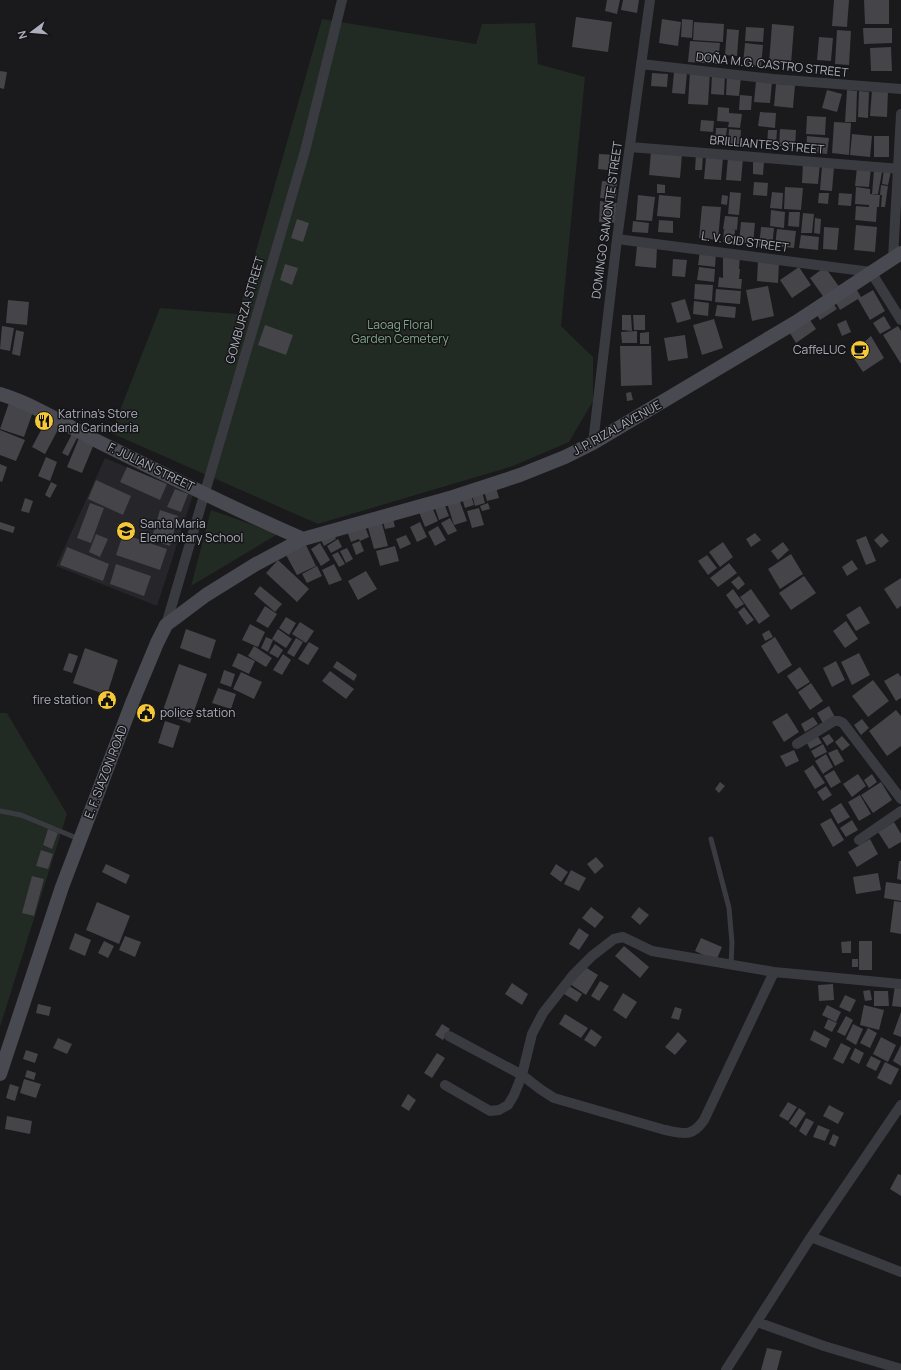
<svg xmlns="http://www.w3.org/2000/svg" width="901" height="1370" viewBox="0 0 901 1370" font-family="Manrope,sans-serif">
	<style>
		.built { fill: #262529 }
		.green { fill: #212a23 }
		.building { fill: #444449 }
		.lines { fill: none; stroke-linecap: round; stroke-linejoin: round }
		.lane { stroke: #3a3b41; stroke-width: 5 }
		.street { stroke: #3a3b41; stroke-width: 10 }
		.secondary { stroke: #484951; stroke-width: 14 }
		.labels { text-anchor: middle; stroke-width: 3; stroke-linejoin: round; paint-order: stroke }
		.street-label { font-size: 12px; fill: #acafbb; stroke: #151417 }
		.park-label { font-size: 12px; fill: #83a688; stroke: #151417 }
		.poi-label { font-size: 12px; fill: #acafbb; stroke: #151417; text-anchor: start }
	</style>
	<rect width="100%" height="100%" fill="#1a191c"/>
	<path class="built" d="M105,458L193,495L157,606L56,566Z"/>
	<path class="green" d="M322,19L476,44L482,24L535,23L538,64L585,77L561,326L593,357V401L569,442L513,466L318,524L111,433L160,308L238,314Z
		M211,510L278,534L191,586Z
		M0,713H7L67,814L0,1027Z"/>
	<path class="building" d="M607,0H620L617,14L605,11Z
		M623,0H639L637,13L621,10Z
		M834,0H849L847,27L832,26Z
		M864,0H889V24H865Z
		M576,17L612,22L608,52L572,47Z
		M662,19L681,22L678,46L659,43Z
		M682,19L693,20L692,38L681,37Z
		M694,22L724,24L723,42L693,40Z
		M772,24L794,26L791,64L769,63Z
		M746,27L764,28L763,42L745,41Z
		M863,28H892V43L864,44Z
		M727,29L739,30L737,56L725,55Z
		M837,30L851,31L849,65L835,64Z
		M819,37L833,38L831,61L817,60Z
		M690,41L720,43L718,64L688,62Z
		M745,43L763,45L761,66L743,65Z
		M891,47L892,71H871L870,48Z
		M0,71L7,72L4,89L0,88Z
		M690,71L710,73L708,105L688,104Z
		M674,72L687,73L685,94L672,93Z
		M652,73L668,74L667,87L651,86Z
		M712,74L725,75L724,95L711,94Z
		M727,75L741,77L739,96L726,95Z
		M756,81L772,82L770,103L754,102Z
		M776,84L795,85L793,108L774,106Z
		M827,90L842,94L837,112L822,108Z
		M847,90L857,91L856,122H845Z
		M872,90L888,91L887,117L870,116Z
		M859,91L869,92L868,118L858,117Z
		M740,95L752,96L751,110H739Z
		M718,107L729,108V113L742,114L740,128L728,127L729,122L717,121Z
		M760,112L776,113L775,128L758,126Z
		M807,116L826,117L825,135L806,134Z
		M701,120L714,121L713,132L700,131Z
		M834,122L851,123L849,155L832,153Z
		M716,128H727L725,144L715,143Z
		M729,129L741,130L740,145H728Z
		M780,129L796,130L795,147L779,146Z
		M768,130H777L776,146L767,145Z
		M852,134L872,136L870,157L850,155Z
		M807,136L829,138L827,154L806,152Z
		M874,136H889V157H874Z
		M651,151L682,154L680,178L649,175Z
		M599,154L618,155L617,171L598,169Z
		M696,154L703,155L702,170H695Z
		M706,157L723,158L721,180L704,179Z
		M728,157L743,158L741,181L726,180Z
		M753,161L764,162L763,175L753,174Z
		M803,162L820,163L818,184L802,183Z
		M822,166L834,167L832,191L820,190Z
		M857,167L871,168L869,187L855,186Z
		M884,169L891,171L888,185L882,184Z
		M874,170L882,172L878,194H872Z
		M602,181L617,182L616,199L600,198Z
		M754,182L768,183L767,196L753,195Z
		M657,184L665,185V193H657Z
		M881,185L888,186L885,207H881L882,195H880Z
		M785,187L803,188L801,210L784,209Z
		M856,187L870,189V194L880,195L879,207H877L876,222L855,220L856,206L869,207V205L855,204Z
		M730,192L741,193L739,215L728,214Z
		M772,192L783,193L782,209L770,208Z
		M819,193H829L828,204L818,203Z
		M839,193L852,194L851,206L838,205Z
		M638,195L655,197L652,221L636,220Z
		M659,195L681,197L680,218L657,216Z
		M722,195L728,196L727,205L721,204Z
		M600,201L617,203L615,223L599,222Z
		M702,206L721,207L718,240L699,238Z
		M771,210L785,212L784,228L770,226Z
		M789,212H800L799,227L788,226Z
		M803,213L814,214L812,233H801Z
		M725,216L738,217L737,230L723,229Z
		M815,218L821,219L820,234L814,233Z
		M297,219L309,223L303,242L291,238Z
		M659,220L673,221V233L658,232Z
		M633,221L649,223L648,233L632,232Z
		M741,222L755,223L753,244L739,242Z
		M856,225L877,227L875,252L854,250Z
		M761,227L774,228L772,248L759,247Z
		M824,227L839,228L837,250L823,249Z
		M724,229L735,230L734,243L723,242Z
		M777,229L796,231L794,248L775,246Z
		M801,235L819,237L818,250L799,248Z
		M637,246L657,247L656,268L635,266Z
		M700,251L716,253L715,267L698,265Z
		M723,254L740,255L739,269H740L739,279H742L741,289L718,287L719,277L723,278Z
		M673,259L687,260L685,277L672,276Z
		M758,260L779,262L778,283L757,281Z
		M285,264L298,268L292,285L280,280Z
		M699,267L715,269L714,282L697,280Z
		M799,267L811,285L792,298L780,280Z
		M825,267L840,288L825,299L810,278Z
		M695,284L713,285L712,301L694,299Z
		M854,285L861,297L873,290L885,311L870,320L858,299L840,310L833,298Z
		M768,286L774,316L752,321L746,290Z
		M716,289L741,291L740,304L715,302Z
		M685,299L691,319L677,323L671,303Z
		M8,300L29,302L27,325L6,323Z
		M831,300L837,309L820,320L814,310Z
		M694,301L709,303L708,316L693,314Z
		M717,305L736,307L735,318L715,316Z
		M622,315H631L632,331L622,330Z
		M633,315H645V330H634Z
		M884,316L891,328L880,334L873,323Z
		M808,317L816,329L796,343L788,330Z
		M714,319L723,348L702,355L693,325Z
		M846,320L851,332L842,336L837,324Z
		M265,325L293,335L286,355L258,345Z
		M2,326L14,328L10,351L0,349Z
		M898,326L901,331V364L883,335Z
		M16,330L24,332L20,356L12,354Z
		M637,331V343H622L621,332Z
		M649,332V344H640V333Z
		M685,335L688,358L668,361L664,338Z
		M871,336L884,358L863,372L851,354Z
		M620,346H651L652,385L621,386Z
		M631,392L633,400L627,401L626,393Z
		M10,400L34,409L24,437L0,429Z
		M47,419L60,426L45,454L32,447Z
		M0,430L25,440L16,461L0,455Z
		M73,432L79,434L68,456L62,453Z
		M79,438L94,444L82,473L67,467Z
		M46,457L57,462L50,481L38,476Z
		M0,464L7,467L2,482L0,481Z
		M127,467L167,484L160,500L120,482Z
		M96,480L131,496L123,515L88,499Z
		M51,482L57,485L50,498L45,495Z
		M495,484L499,498L487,501L483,488Z
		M481,488L485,503L475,506L471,491Z
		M175,489L188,494L181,512L167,507Z
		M470,492L474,505L465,508L461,495Z
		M458,496L467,521L454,525L446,500Z
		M25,498L33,501L29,513L21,511Z
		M443,501L449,516L439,520L434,505Z
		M90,503L104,508L91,543L77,538Z
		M488,503L490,509L482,511L480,506Z
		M432,507L438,521L425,527L419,512Z
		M479,508L484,525L472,528L467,511Z
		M160,510L178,516L170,546L151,540Z
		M392,515L395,527L385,529L382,518Z
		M450,518L457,531L448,535L441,523Z
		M381,520L388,546L374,549L367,524Z
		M0,522L15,527L13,533L0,529Z
		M420,522L427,537L417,542L410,527Z
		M364,524L369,537L360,541L359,539L351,542L347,531Z
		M438,526L446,540L435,546L428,532Z
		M333,532L336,539L324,546L320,538Z
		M755,533L761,540L751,547L746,539Z
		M882,533L889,541L881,548L874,540Z
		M96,534L108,539L100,557L89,552Z
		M123,534L167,549L160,570L116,555Z
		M406,535L411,544L400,549L396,539Z
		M866,536L876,561L866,565L856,540Z
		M338,539L342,547L331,553L327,546Z
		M360,541L364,551L356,555L352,544Z
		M723,542L733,557L720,567L709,552Z
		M783,542L789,550L778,560L771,551Z
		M320,543L330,560L321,566L311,549Z
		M306,545L316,566L297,575L286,555Z
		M395,546L399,561L380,566L376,551Z
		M67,547L109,564L103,581L60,565Z
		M347,548L353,559L346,563L340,551Z
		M338,552L345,564L339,567L332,555Z
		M791,554L803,574L780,589L768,569Z
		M707,555L717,568L708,575L698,561Z
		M278,560L309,589L297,602L266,573Z
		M852,560L858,569L847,576L842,567Z
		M729,563L737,573L718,587L710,578Z
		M116,564L151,576L144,596L110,584Z
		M334,564L342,580L329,585L322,570Z
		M317,566L322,576L307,583L302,574Z
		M366,571L377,589L358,600L348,581Z
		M739,576L745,584L738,590L731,582Z
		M804,576L816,593L791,610L779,593Z
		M901,578V606L897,609L884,589Z
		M260,586L282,604L275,612L254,594Z
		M733,589L744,604L736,609L726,595Z
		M751,589L770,616L759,624L740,597Z
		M265,606L277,614L268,628L256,621Z
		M860,606L870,623L856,631L846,615Z
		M744,607L754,620L747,625L738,612Z
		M286,617L296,623L289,635L279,628Z
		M846,621L858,639L845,648L833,631Z
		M300,622L314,631L306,643L292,634Z
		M250,624L265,632L258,647L242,640Z
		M186,629L216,640L210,659L180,648Z
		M278,629L292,639L286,648L272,639Z
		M769,630L773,637L765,641L762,634Z
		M266,637L273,640L268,652L261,648Z
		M775,637L792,665L778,674L761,646Z
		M296,638L303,642L294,657L287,653Z
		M309,642L319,648L308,665L298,659Z
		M275,644L283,650L278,658L269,653Z
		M254,646L272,658L266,667L248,656Z
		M85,648L118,660L107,695L73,683Z
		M69,653L78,656L72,673L63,670Z
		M238,653L255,661L249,674L232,666Z
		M859,653L870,675L852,685L841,662Z
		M283,654L291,660L282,675L273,670Z
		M337,661L357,675L354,681L333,667Z
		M836,661L845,680L832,687L823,668Z
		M179,664L207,674L190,723L162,713Z
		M800,667L810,682L797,690L787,676Z
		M224,670L235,674L231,687L220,683Z
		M330,671L354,689L346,699L322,681Z
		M241,672L262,682L254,699L233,689Z
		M898,673L901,677V698L896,701L884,681Z
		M873,680L889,701L868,717L852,696Z
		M811,683L823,701L810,710L798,692Z
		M218,688L236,694L231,709L212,703Z
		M829,706L836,719L824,725L817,713Z
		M896,710L901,716V746L887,756L869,731Z
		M787,713L799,732L784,742L772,722Z
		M813,717L818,724L805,732L801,724Z
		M862,719L869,728L861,735L854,725Z
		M165,721L180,726L173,748L158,743Z
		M829,734L834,741L827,746L822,738Z
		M817,735L822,743L810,749L806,741Z
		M842,736L850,745L842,751L835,742Z
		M823,744L827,752L815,758L811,751Z
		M837,749L844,761L835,766L828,753Z
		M794,750L799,761L786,767L780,756Z
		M826,754L833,767L823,774L815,761Z
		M813,765L825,783L815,789L804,771Z
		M834,770L841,782L831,788L824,776Z
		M858,774L866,786L852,797L843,784Z
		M872,774L877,782L869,788L864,780Z
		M720,782L725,786L719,793L715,789Z
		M881,782L892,800L873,813L861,795Z
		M826,786L832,795L823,801L817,792Z
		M860,795L871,814L859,821L848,802Z
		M841,803L850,817L838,824L830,810Z
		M831,818L844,840L833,847L820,824Z
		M852,820L858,830L846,837L840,828Z
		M894,822L901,834V842L889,849L878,832Z
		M48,829L58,833L52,849L43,845Z
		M870,839L878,854L857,867L848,852Z
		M41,850L53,854L48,869L36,866Z
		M596,857L604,866L595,874L587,864Z
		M899,861H901V880L897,879Z
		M106,864L130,875L126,884L102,872Z
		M556,864L568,872L561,882L550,874Z
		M571,870L586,878L579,891L564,884Z
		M878,873L881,890L856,894L853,877Z
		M32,876L44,879L34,916L22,913Z
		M886,882L901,884V901L884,898Z
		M894,901L901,902V934L890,932Z
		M97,902L130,916L119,944L86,930Z
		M591,907L604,917L595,928L582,918Z
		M639,907L649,915L640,925L631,917Z
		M579,928L589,935L579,950L569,944Z
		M75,933L91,940L85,956L69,949Z
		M125,936L141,942L135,957L119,950Z
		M701,938L722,947L716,961L695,951Z
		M104,941L114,946L108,958L98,953Z
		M851,941V953H842L841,942Z
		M859,941H872V970H859Z
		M624,946L649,967L640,978L615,956Z
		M852,959H858V967H852Z
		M582,965L598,975L586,995L570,984Z
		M600,981L609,986L599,1001L591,996Z
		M512,983L528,994L522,1005L505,994Z
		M566,984L582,994L577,1002L561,992Z
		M833,984L834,1000L819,1001L818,985Z
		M895,985L901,986V1007L892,1006Z
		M870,990L872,1000L865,1001L863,991Z
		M874,991H888L889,1006H874Z
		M623,993L637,1002L626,1019L613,1010Z
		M845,995L856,1000L850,1012L839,1007Z
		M38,1004L51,1007L49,1016L36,1013Z
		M827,1005L841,1012L836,1022L822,1015Z
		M864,1005L884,1010L879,1030L860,1025Z
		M675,1007L682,1009L679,1020L671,1018Z
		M901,1012V1037L893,1034Z
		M565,1014L588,1028L581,1038L559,1024Z
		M846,1016L853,1020L845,1036L837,1032Z
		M828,1019L837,1023L832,1032L824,1028Z
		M442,1024L450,1029L443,1040L435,1035Z
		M853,1024L863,1029L856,1045L846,1039Z
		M868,1028L877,1033L870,1048L860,1043Z
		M591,1029L602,1037L595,1047L584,1040Z
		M814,1030L830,1039L826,1048L810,1040Z
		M678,1032L687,1041L675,1055L665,1047Z
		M881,1037L896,1045L888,1062L873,1054Z
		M58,1038L72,1044L67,1054L53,1048Z
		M841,1043L851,1048L843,1064L833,1059Z
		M901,1045V1066L893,1061Z
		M855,1048L864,1053L859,1064L850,1059Z
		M26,1050L38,1054L35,1063L23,1059Z
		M437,1053L445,1058L432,1078L424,1073Z
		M871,1056L881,1061L876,1071L866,1066Z
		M885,1062L899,1069L891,1085L877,1078Z
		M27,1070L36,1073L34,1080L25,1077Z
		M24,1079L41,1084L36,1098L20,1093Z
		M10,1084L19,1087L15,1101L6,1098Z
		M408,1094L416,1100L409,1111L401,1106Z
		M788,1102L797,1107L788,1121L779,1116Z
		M829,1105L844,1113L838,1124L823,1116Z
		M799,1108L806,1113L796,1128L789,1123Z
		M7,1116L32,1121L30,1134L5,1129Z
		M806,1118L814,1122L806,1136L799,1131Z
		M818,1125L830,1130L825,1141L813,1137Z
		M833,1134L839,1137L835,1147L829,1144Z
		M898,1174L901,1175V1196L890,1189Z
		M767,1348L782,1351L777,1370H761Z"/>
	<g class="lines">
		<path class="lane" d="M0,811L21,815L79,839
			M711,839L729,908L732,943L731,965"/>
		<path class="street" d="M641,64L773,79L901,89
			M630,147L901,169
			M617,239L871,272L901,320
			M893,258L901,114
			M593,443L617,239L650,0
			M166,625L305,151L342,0
			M797,744L834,721H839L843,723L901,799
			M859,840L901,811
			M449,1036L522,1075L540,1089L554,1098L665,1130C685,1134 692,1137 704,1120L774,972
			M445,1085L490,1111L499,1110L508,1105L514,1095L522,1075L532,1034L543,1013L573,975L592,956L614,939L623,937L652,951L774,972L901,984
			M811,1237L901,1272
			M757,1322L824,1346L901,1369
			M726,1370L811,1237L901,1105"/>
		<path class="secondary" d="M0,394C36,405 67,426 101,443C168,476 235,510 303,539
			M0,1074L62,887L132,703L157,643L166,625L206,595L256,564L303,539L453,497L520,475L565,457L593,443L796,322L901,253"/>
	</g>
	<defs>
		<g id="cafe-disc" transform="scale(1)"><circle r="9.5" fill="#f5c838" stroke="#151417"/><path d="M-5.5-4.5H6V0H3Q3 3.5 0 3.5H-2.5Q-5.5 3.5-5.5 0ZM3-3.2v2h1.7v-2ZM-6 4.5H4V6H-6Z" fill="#111"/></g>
		<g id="restaurant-disc" transform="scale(1)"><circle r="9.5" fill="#f5c838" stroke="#151417"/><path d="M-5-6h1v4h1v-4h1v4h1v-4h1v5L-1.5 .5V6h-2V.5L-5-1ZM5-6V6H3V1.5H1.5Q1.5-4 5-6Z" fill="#111"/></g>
		<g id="school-disc" transform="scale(1)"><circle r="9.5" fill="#f5c838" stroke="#151417"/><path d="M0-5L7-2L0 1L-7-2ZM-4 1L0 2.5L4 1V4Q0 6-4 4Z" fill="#111"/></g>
		<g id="civic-disc" transform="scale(1)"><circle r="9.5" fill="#f5c838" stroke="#151417"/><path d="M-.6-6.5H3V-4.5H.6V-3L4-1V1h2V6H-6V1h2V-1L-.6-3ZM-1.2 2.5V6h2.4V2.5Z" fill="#111"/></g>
	</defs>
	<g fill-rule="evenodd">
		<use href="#cafe-disc" x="860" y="350"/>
		<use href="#restaurant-disc" x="44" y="421"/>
		<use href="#school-disc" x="126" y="531"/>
		<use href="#civic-disc" x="107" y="700"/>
		<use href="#civic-disc" x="146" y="713"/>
	</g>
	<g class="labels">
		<g class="street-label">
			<text transform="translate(772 65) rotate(6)" y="4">DOÑA M.G. CASTRO STREET</text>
			<text transform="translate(767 145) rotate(5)" y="4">BRILLIANTES STREET</text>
			<text transform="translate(607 220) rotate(-82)" y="4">DOMINGO SAMONTE STREET</text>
			<text transform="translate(745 242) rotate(8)" y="4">L. V. CID STREET</text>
			<text transform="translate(245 310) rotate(-74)" y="4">GOMBURZA STREET</text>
			<text transform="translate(617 428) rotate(-29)" y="4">J. P. RIZAL AVENUE</text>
			<text transform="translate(151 467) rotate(26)" y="4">F. JULIAN STREET</text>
			<text transform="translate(106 772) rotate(-69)" y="4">E. F. SIAZON ROAD</text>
		</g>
		<g class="park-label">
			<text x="400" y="329">Laoag Floral<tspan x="400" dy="14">Garden Cemetery</tspan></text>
		</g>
		<g class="poi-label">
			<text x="846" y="354" text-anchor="end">CaffeLUC</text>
			<text x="58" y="418">Katrina's Store<tspan x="58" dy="14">and Carinderia</tspan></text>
			<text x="140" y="528">Santa Maria<tspan x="140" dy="14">Elementary School</tspan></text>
			<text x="93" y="704" text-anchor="end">fire station</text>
			<text x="160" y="717">police station</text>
		</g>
	</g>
	<g transform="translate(32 32) rotate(254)" stroke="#151417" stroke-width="3" paint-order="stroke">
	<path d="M0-3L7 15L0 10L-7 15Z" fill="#acafbb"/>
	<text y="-6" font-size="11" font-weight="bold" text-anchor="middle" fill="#acafbb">N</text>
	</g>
</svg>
